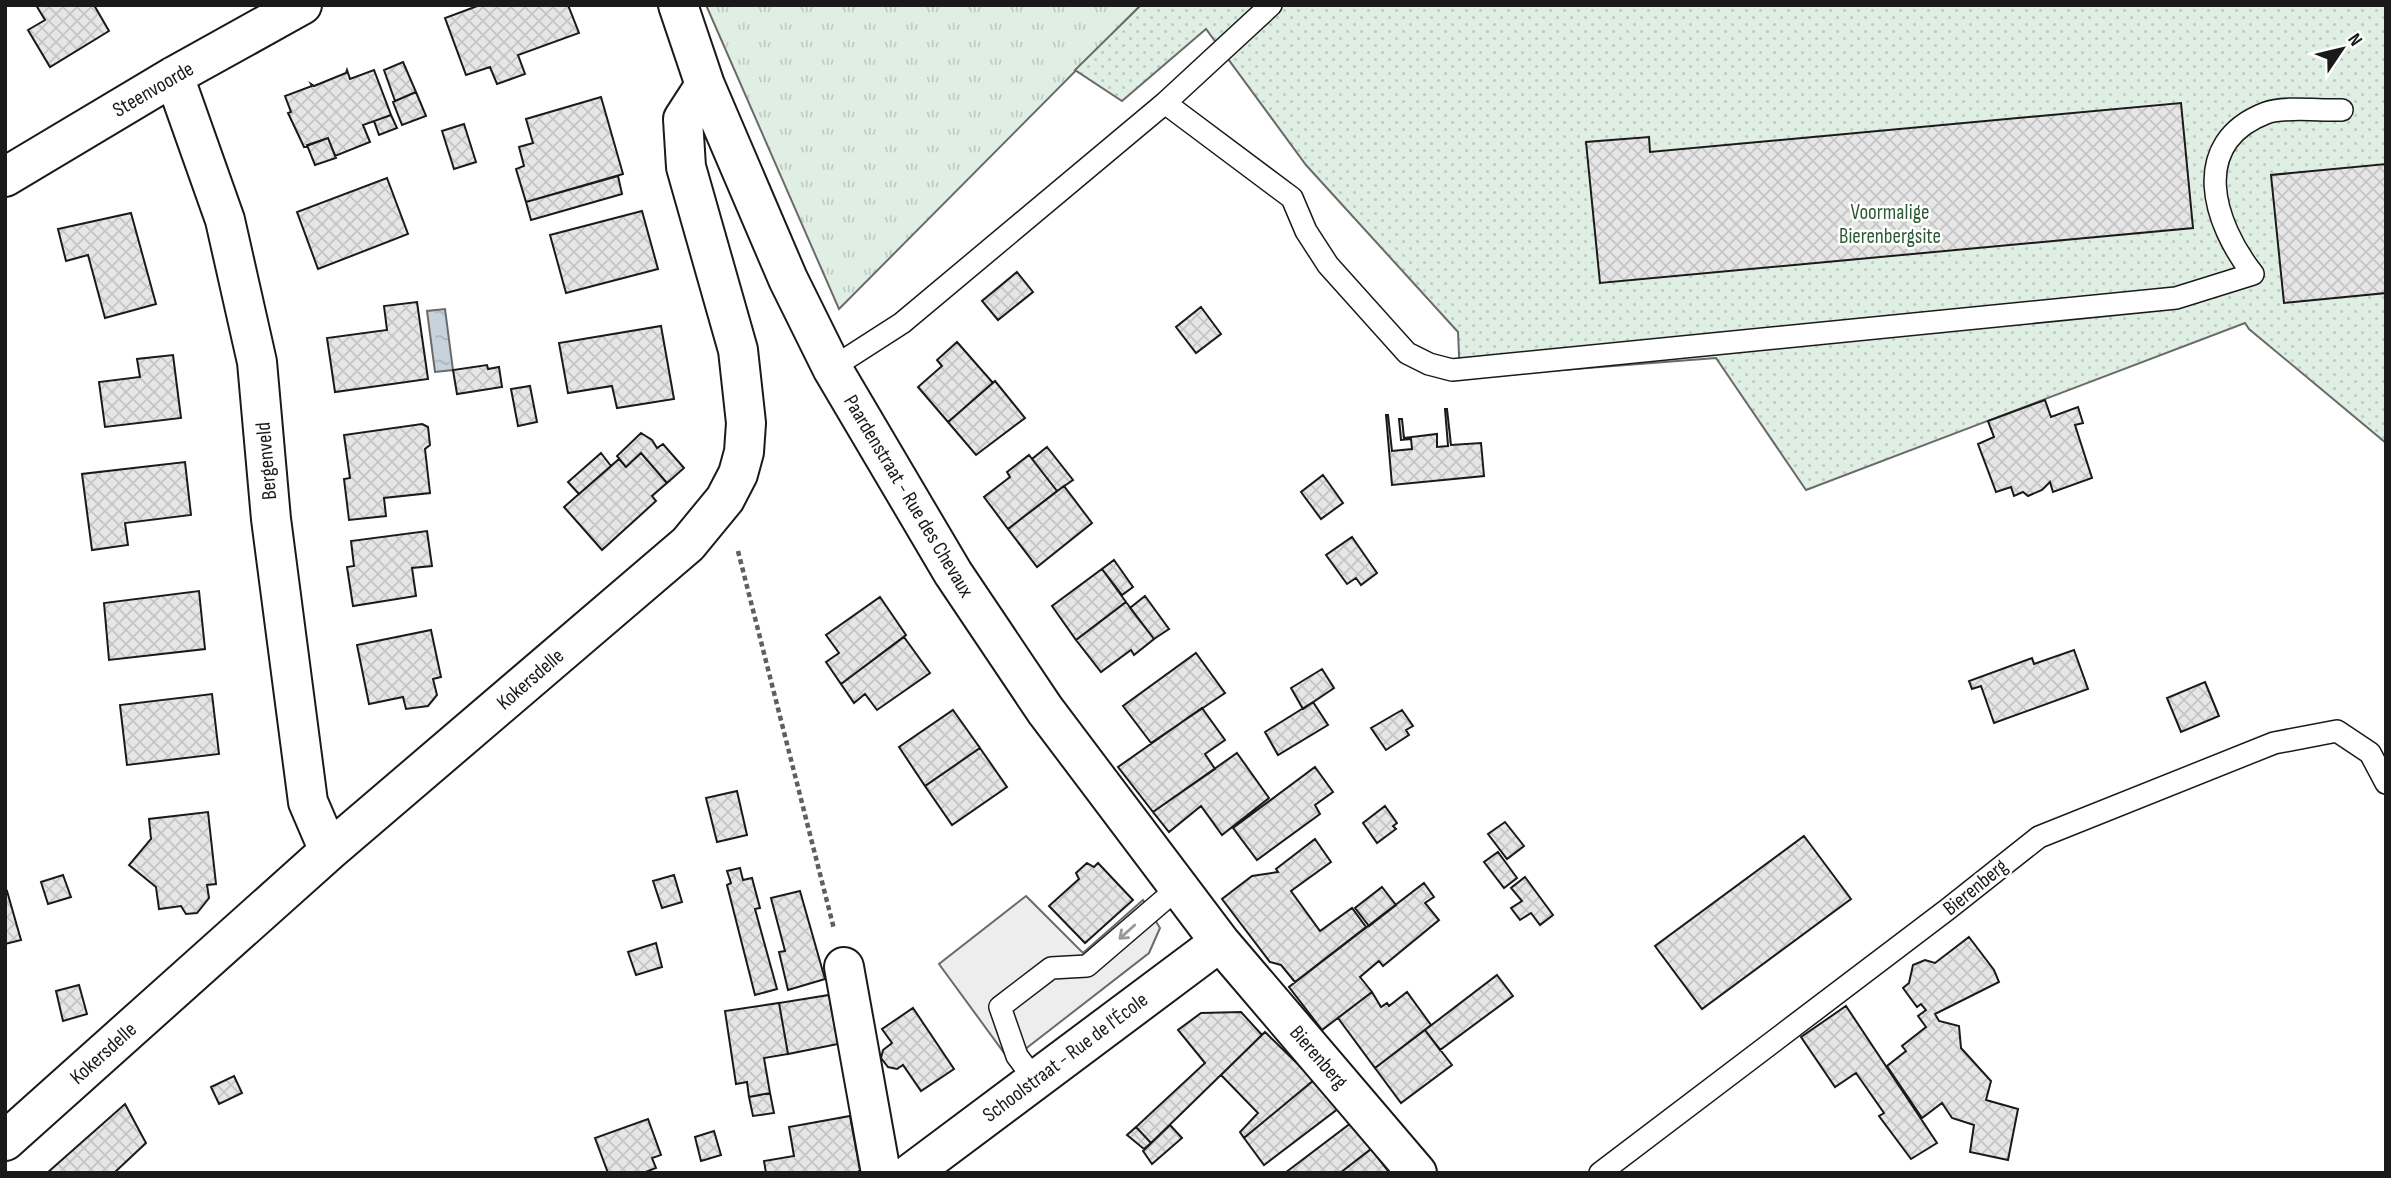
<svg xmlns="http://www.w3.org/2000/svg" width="2391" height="1178" viewBox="0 0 2391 1178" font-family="'Sofia Sans Condensed',sans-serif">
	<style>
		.grass { fill: url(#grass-tufts); stroke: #6a6a6a; stroke-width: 2 }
		.garden { fill: url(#garden-dots); stroke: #6a6a6a; stroke-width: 2 }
		.parking { fill: #ededed; stroke: #6a6a6a; stroke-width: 2 }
		.water { fill: url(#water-ripples); stroke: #6a6a6a; stroke-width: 2 }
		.building { fill: url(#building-cross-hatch); stroke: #1a1a1a; stroke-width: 2 }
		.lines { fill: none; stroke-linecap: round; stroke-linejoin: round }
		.lane-casing { stroke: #1a1a1a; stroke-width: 24 }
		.street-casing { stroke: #1a1a1a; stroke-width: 42 }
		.path { stroke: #5f5f5f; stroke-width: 4.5; stroke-dasharray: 5 3.5; stroke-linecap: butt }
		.lane { stroke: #fff; stroke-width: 21 }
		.street { stroke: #fff; stroke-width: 38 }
		.oneway { stroke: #989898 }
		.labels { text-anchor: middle; stroke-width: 5; stroke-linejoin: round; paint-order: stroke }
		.street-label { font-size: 21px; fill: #1a1a1a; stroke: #fff }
		.park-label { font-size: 21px; fill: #2b5a34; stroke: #fff }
	</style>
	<defs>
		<pattern id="grass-tufts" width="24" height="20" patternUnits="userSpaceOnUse" patternTransform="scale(1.75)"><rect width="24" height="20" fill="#e0efe3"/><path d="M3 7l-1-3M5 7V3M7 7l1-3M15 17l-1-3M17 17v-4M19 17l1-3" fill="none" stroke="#c0ccc2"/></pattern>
		<pattern id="garden-dots" width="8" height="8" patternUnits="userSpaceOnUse" patternTransform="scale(1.75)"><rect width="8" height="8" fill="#e0efe3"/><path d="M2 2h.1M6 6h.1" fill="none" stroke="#c0ccc2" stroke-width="1.8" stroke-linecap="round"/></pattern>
		<pattern id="water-ripples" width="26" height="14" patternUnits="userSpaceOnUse" patternTransform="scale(1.75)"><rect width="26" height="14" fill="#c6d2dc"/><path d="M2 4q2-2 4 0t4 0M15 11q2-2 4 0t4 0" fill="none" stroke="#aab4bc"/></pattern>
		<pattern id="building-cross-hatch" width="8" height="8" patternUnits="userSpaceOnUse" patternTransform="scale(1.75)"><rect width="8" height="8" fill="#e6e6e6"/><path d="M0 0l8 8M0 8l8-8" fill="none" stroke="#c5c5c5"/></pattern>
	</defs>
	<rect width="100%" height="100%" fill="#fff"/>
	<path class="grass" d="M706,5H1141L839,309Z"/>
	<path class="garden" d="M1141,5H2386V443L2249,329L2245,323L1806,490L1716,358L1460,378L1458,332L1306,165L1206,29L1122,101L1075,70Z"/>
	<path class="parking" d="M1026,896L1083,953L1143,900L1160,928L1149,953L1010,1061L939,964Z"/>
	<path class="water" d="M445,309L453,370L435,372L427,311Z"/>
	<path class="building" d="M36,5H94L109,31L50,67L28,30L45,20Z
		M480,5H568L579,33L518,55L525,74L497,84L490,67L466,75L445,18Z
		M403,62L416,92L395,101L384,70Z
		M347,70L350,79L374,70L391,115L363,125L370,142L335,156L328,138L304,147L288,113L291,112L285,96L312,86L311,84L314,86L346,73Z
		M416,92L426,116L402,125L393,102Z
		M601,97L623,174L526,202L516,169L524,166L519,147L533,143L526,119Z
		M2181,103L2193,228L1600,283L1586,142L1649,137L1650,152Z
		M391,115L397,128L379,135L374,121Z
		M464,124L476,162L454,169L442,131Z
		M328,138L336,158L315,165L307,145Z
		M2386,164V293L2284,303L2271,175Z
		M618,176L622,194L531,220L526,202Z
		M387,178L408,234L318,269L297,212Z
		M642,211L658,269L566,293L550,235Z
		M131,213L156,304L105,318L88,255L66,261L58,229Z
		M1017,272L1033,292L998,320L982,301Z
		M417,302L428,379L335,392L327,338L387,330L384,306Z
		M1201,307L1221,334L1196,353L1176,327Z
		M661,326L674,399L617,408L612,386L568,393L559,343Z
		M957,342L993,383L948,422L918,387L942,366L937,360Z
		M173,355L181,418L105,427L99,382L140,377L137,359Z
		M487,365L488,369L499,367L502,387L457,394L453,370Z
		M995,381L1025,418L976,455L948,422Z
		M530,386L537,422L518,426L511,389Z
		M2045,400L2051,417L2078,407L2083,423L2075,425L2092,478L2053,492L2050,482L2042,490L2028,496L2023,492L2014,496L2011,487L1996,492L1978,444L1994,437L1988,421Z
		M1445,409H1447L1451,445L1481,443L1484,476L1392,485L1386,415H1388L1392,451L1412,449L1411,439L1401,440L1399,419H1402L1404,438L1437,434V447L1448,446Z
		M422,424L428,427L430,445L425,449L430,493L384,498L386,516L349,520L344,479L350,478L344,435Z
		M641,433L652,440L657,448L663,444L684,468L667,483L641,453L626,467L617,456Z
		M1047,447L1073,480L1057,491L1032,459Z
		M601,453L611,466L579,494L568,482Z
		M641,453L667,483L652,496L656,501L602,550L564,507L619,459L626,467Z
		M1029,455L1057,491L1008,529L984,497L1010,477L1007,472Z
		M185,462L191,515L125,523L128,545L92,550L82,474Z
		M1323,475L1343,503L1321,519L1301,492Z
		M1064,486L1092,523L1037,567L1008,529Z
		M427,531L432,566L412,568L416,596L353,606L347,567L354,566L351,541Z
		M1352,537L1377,573L1361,585L1356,578L1347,584L1326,555Z
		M1114,560L1133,587L1122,595L1102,569Z
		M1102,569L1126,602L1076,640L1052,606Z
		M199,591L205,649L109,660L104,603Z
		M1145,596L1169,629L1154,639L1130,608Z
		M880,597L906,635L841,684L826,662L839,653L826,635Z
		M1126,602L1154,639L1134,655L1131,650L1101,672L1076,640Z
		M431,630L441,677L433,679L437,695L428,706L406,709L403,697L369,704L357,645Z
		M904,637L930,673L877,710L865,694L854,703L841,684Z
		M2074,650L2088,689L1994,723L1981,686L1972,689L1969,681L2032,658L2034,664Z
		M1196,653L1225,693L1151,743L1123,706Z
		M1322,669L1334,688L1303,709L1291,688Z
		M2205,682L2219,716L2181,732L2167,698Z
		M212,694L219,754L127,765L120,705Z
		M1313,702L1328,725L1278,755L1265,732Z
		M1202,708L1225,740L1205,754L1215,769L1153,812L1118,767Z
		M953,710L980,748L925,786L899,747Z
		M1402,710L1413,726L1406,730L1409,735L1386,750L1371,728Z
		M980,748L1007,787L952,825L925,786Z
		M1237,753L1269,798L1222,835L1201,806L1169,832L1153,812Z
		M1315,767L1333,792L1315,805L1320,814L1257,860L1233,828Z
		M737,791L747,835L717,842L706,798Z
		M1385,806L1397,823L1393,826L1396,829L1377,843L1363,823Z
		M208,812L216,884L207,885L209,898L197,913L186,914L181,906L159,909L156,887L129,865L151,839L149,819Z
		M1505,822L1524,846L1507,859L1488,834Z
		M1804,836L1851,899L1702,1009L1655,946Z
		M1315,839L1331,862L1291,891L1320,931L1352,908L1366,927L1295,982L1281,965L1270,962L1222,899L1252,876L1278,872L1276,869Z
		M1498,852L1517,878L1504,888L1484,862Z
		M1087,863L1094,867L1098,863L1133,900L1085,943L1049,906L1079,879L1076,873Z
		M740,868L743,880L752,878L760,908L755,909L777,989L755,995L727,885L731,883L727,871Z
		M63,875L71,897L48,904L41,882Z
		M674,875L682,902L662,908L653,881Z
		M1525,877L1553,915L1540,925L1531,913L1520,920L1511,908L1522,901L1511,888Z
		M1424,883L1434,897L1425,903L1439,920L1383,966L1379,961L1360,977L1372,992L1322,1030L1289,987Z
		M1382,887L1396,905L1369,926L1355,908Z
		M7,891L21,940L5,944V892Z
		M800,891L825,979L788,990L779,952L785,951L771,898Z
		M1969,937L1994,970L1999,982L1935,1014L1939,1021L1959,1026L1961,1048L1991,1081L1986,1100L2018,1109L2008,1160L1970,1152L1974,1125L1952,1118L1942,1103L1922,1118L1887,1066L1906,1051L1902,1046L1926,1027L1918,1016L1926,1010L1921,1004L1917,1007L1903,988L1909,983L1913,965L1925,960L1935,963Z
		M656,943L662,967L636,975L628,952Z
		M1497,975L1513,996L1440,1050L1425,1030Z
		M79,985L87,1014L63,1021L56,991Z
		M1372,992L1381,1007L1387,1003L1389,1006L1407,992L1431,1025L1375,1068L1338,1018Z
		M829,995L838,1044L788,1054L779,1003Z
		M779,1003L788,1054L764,1058L770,1093L749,1097L747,1082L736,1084L725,1011Z
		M1846,1006L1937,1143L1911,1159L1879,1116L1884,1113L1856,1073L1835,1087L1801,1037Z
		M913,1008L954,1069L921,1091L903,1065L897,1069L888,1067L881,1058L883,1050L892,1043L882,1029Z
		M1241,1012L1262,1035L1151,1143L1136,1127L1205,1063L1178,1030L1201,1013Z
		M1425,1030L1452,1065L1401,1103L1375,1068Z
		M1265,1032L1314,1080L1244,1138L1240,1132L1258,1113L1221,1075Z
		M234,1076L242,1093L219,1104L211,1087Z
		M1314,1080L1339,1108L1264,1165L1244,1138Z
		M770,1093L774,1113L753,1116L749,1097Z
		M125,1104L146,1143L114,1173H47Z
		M850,1116L860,1170L857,1173H766L764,1161L794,1156L789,1127Z
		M648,1119L661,1155L652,1158L656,1168L643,1173H608L595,1138Z
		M1351,1123L1371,1149L1340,1173H1285Z
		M1170,1125L1182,1138L1152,1164L1143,1151Z
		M1136,1127L1151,1143L1144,1149L1127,1135Z
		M714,1131L721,1155L701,1161L695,1137Z
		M1371,1149L1388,1171L1385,1173H1340Z"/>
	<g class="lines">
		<g class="lane-casing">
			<path id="lane" d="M1165,103L1271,5
				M832,368L902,323L1165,103L1292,198L1306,231L1328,265L1407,353L1429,364L1452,370L2176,298L2253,274C2213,223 2188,143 2266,113C2284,106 2322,111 2342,110
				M1035,1080L1017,1056L1000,1007L1051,968L1087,966L1179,887
				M1600,1173L1948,909L2039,837L2274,743L2337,731L2370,753L2386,783"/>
		</g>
		<g class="street-casing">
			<path id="street" d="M678,5L705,85L788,279L832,368L953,573L1045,710L1220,942L1417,1173
				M174,76L225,220L257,362L271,519L308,802L329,851
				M5,177L174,76L302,5
				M844,967L881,1173
				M5,1141L329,851L688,544L725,499L738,474L744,452L746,423L738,350L686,167L683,119L705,85
				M911,1173L1220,942"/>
		</g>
		<path class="path" d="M738,551L834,929"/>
		<use href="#lane" class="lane"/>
		<use href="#street" class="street"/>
	</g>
	<defs><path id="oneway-shaft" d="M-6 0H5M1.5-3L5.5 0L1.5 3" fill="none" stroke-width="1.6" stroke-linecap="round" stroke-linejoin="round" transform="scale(1.75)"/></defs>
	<use class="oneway" href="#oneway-shaft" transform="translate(1127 932) rotate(138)"/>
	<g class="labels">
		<g class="street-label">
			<text transform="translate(153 89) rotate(-30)" y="7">Steenvoorde</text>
			<text transform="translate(266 461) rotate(-95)" y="7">Bergenveld</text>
			<text transform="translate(909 496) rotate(59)" y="7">Paardenstraat - Rue des Chevaux</text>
			<text transform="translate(530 679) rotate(-41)" y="7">Kokersdelle</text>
			<text transform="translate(1975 887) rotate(-39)" y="7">Bierenberg</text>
			<text transform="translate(103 1053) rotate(-42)" y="7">Kokersdelle</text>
			<text transform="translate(1065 1057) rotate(-37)" y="7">Schoolstraat - Rue de l'École</text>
			<text transform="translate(1319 1057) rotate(49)" y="7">Bierenberg</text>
		</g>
		<g class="park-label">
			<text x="1890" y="219">Voormalige<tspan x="1890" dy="24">Bierenbergsite</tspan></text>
		</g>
	</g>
	<rect width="2391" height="1178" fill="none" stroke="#1a1a1a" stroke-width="14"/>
	<g transform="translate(2342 49) rotate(55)" stroke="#ffffff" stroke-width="5" paint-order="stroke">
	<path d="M0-5L12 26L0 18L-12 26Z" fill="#1a1a1a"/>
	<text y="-10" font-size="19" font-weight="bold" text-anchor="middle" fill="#1a1a1a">N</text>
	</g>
</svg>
